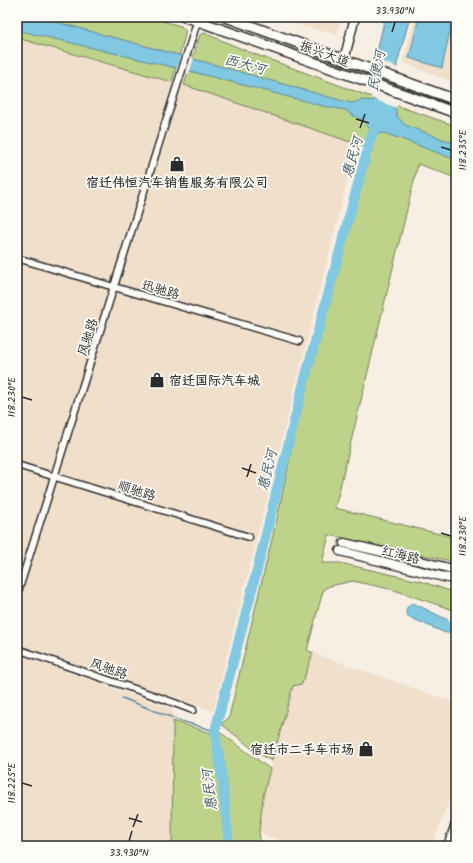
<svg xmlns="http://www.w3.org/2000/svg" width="473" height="863" viewBox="0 0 473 863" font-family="Kalam,'LXGW WenKai TC',sans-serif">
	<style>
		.built { fill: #f0dfcb }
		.green { fill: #bdd389; stroke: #747f5a }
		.water { fill: #81c8e2; stroke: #5f8999 }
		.pier { fill: #f7efe3 }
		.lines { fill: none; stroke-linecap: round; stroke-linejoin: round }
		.stream { stroke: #5f8999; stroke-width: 1.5 }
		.river { stroke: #81c8e2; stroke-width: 10 }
		.minor-casing { stroke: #2b2b2b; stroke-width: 9 }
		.tertiary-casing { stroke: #2b2b2b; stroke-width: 11 }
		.secondary-casing { stroke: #2b2b2b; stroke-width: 12 }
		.minor { stroke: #fdfcf7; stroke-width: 6 }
		.tertiary { stroke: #fdfcf7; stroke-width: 8 }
		.secondary { stroke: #fdfcf7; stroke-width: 9 }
		.ticks { fill: none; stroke: #2b2b2b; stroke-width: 1.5 }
		.labels { text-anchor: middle; stroke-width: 3.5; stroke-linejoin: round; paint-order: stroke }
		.street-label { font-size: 13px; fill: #2b2b2b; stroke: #fdfcf7 }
		.poi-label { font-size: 13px; font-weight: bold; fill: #2b2b2b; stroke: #fdfcf7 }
		.water-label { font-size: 14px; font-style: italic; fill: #455a62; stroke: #fdfcf7 }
		.neatline { fill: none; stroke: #2b2b2b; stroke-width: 1.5 }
		.ticks-label { font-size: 10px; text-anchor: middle; fill: #2b2b2b }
	</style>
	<rect width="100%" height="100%" fill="#f7efe3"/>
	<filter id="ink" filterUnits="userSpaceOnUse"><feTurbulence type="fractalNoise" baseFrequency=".025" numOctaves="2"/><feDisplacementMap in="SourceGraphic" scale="8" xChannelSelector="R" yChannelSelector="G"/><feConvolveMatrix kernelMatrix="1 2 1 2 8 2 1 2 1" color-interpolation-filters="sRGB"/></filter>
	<g filter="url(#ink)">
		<path class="built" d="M268,17H342L337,35Z
			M415,17H456V83L408,65L403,61Z
			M17,38L359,135L213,711L17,644Z
			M313,653L456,703V781L432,846H293L259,832L263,797L293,686L302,684Z
			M17,654L173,709L172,846H22L17,845Z"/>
		<path class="green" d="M17,17H148L181,26L185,30V35L172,82L17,38Z
			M204,33L249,52L363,94L456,126V178L418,164L335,508L456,538V562L329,535L322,563H340L420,581L456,593V611L394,590L353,581L330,586L325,588L323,591L307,650L313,653L302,684L293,686L272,761L259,754L220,723L224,722L229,717L278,514L299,415L371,149L184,85L200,35Z
			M173,721L211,733L214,736L221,783L226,846H172Z
			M217,730L270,769L263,797L259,832L261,846H231L220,746Z"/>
		<path class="water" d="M17,17H38L223,67L343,101L352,103L362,100L373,101L384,60V56L377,52L385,17H410L397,64L395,107L397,116L405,125L456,144V160L399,138C392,137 388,133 380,133L370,140V129L362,120L350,114L346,110L327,107L197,73L17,30Z
			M419,17L440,22L441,19L452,21L442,68L409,58Z
			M413,603L448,620C452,624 452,626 451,631L447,633L443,632L409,617C404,612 406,606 413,603Z"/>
		<path class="pier" d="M181,55L194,58L189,74L176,71Z
			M381,61L398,68L397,108L371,98Z"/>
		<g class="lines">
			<path class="stream" d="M122,698L181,721L215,731"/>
			<path class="river" d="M229,846L222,777L215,731L253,586L303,386L370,140L375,129"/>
			<g class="minor-casing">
				<path id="minor" d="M17,258L114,287L299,341
					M17,465L249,537
					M17,595L198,19
					M17,649L161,698L193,710"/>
			</g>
			<g class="tertiary-casing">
				<path id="tertiary" d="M344,60L355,17
					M344,543L417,560L456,570
					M340,551L456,580
					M448,846L456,824"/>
			</g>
			<g class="secondary-casing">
				<path id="secondary" d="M185,17L198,21L456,113
					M226,17L456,100"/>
			</g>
			<use href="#minor" class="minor"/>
			<use href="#tertiary" class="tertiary"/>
			<use href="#secondary" class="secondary"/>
		</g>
	</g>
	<path class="ticks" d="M392,32L395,22M356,119L369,123M360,128L365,114M441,147L451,150M22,397L32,400M242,468L256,473M247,477L251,464M441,533L451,536M22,783L32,786M129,818L142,822M133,827L138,814M129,841L132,831"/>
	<defs>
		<g id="shop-bare" transform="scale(1.2)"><path d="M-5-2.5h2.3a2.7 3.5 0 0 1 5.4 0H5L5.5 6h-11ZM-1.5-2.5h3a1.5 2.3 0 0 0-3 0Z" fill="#2b2b2b" stroke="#fdfcf7" stroke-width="2.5" paint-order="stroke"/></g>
	</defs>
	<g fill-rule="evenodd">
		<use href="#shop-bare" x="177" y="164"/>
		<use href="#shop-bare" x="157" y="380"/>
		<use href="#shop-bare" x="366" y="749"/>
	</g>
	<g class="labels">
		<g class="street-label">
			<text transform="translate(325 53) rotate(20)" y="5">振兴大道</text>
			<text transform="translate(161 289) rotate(16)" y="5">迅驰路</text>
			<text transform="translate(87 337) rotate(-73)" y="5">风驰路</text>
			<text transform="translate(137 490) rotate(17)" y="5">顺驰路</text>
			<text transform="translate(401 554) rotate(14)" y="5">红海路</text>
			<text transform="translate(109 668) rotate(19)" y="5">风驰路</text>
		</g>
		<g class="poi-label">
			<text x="177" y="187">宿迁伟恒汽车销售服务有限公司</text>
			<text x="169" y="385" text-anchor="start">宿迁国际汽车城</text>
			<text x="354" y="754" text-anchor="end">宿迁市二手车市场</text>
		</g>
		<g class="water-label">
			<text transform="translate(245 64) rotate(15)" y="5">西大河</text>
			<text transform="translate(376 71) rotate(-79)" y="5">民便河</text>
			<text transform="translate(352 157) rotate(-73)" y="5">惠民河</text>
			<text transform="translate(267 470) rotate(-76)" y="5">惠民河</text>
			<text transform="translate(209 790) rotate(-97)" y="5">惠民河</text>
		</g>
	</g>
	<rect width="473" height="863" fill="none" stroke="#fdfcf7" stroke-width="44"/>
	<rect x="22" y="22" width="429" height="819" class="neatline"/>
	<g class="ticks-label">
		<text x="395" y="14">33.930°N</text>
		<text transform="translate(462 150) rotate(-90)" y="4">118.235°E</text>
		<text transform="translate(11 397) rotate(-90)" y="4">118.230°E</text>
		<text transform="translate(462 536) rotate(-90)" y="4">118.230°E</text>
		<text transform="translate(11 783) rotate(-90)" y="4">118.225°E</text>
		<text x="129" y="856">33.930°N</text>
	</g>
</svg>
